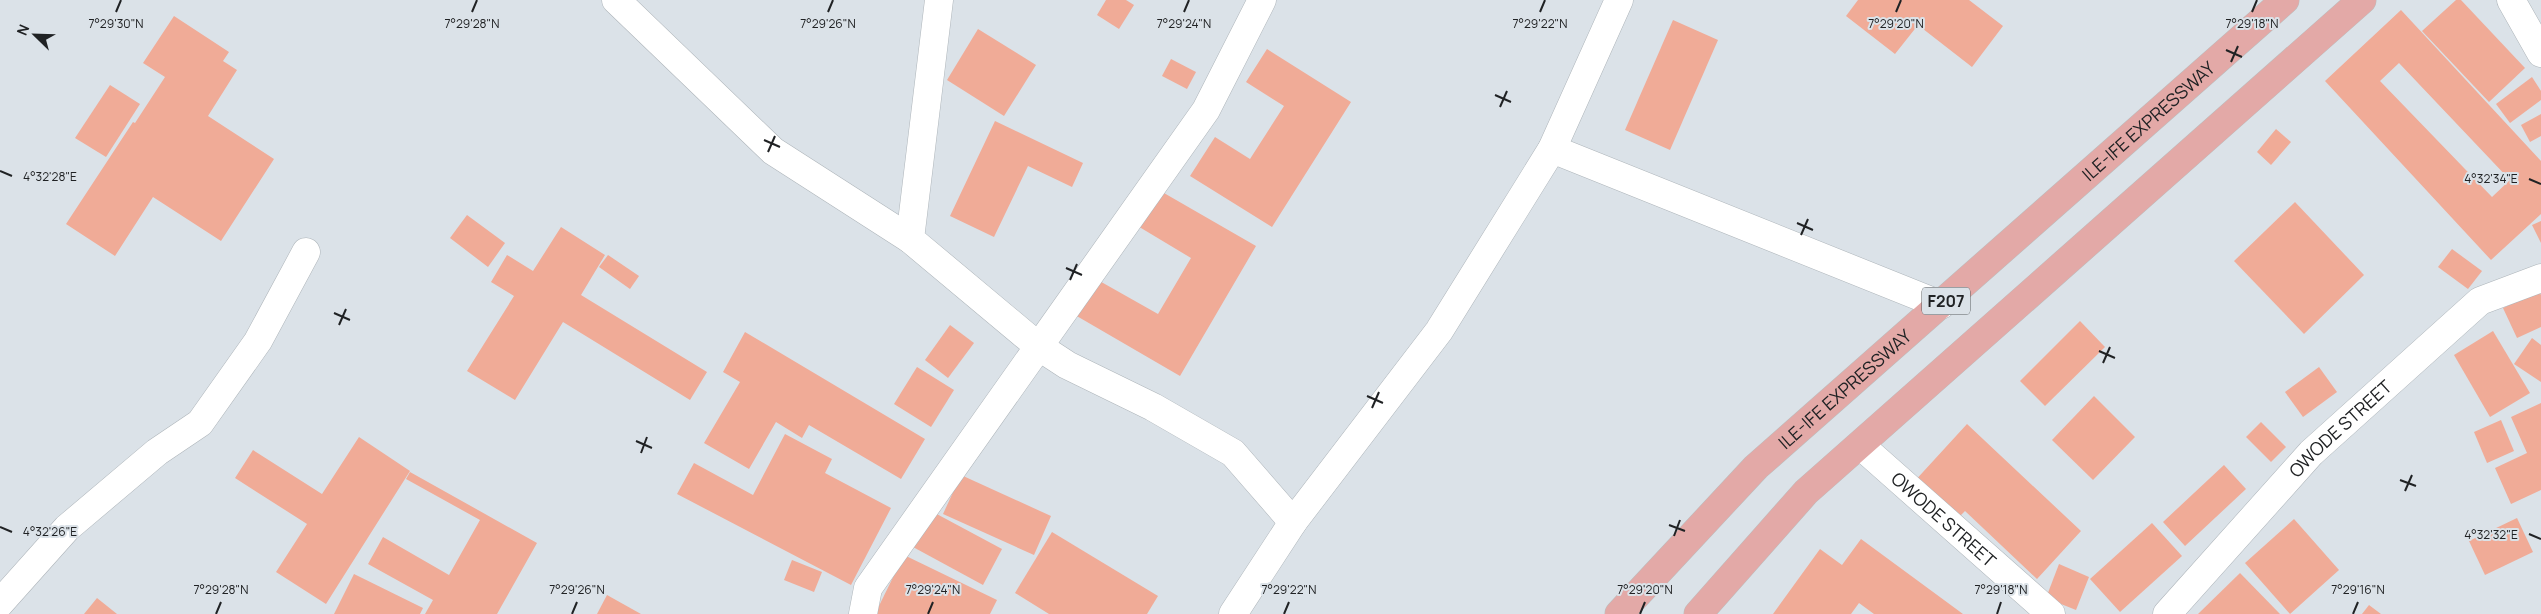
<svg xmlns="http://www.w3.org/2000/svg" width="2541" height="614" font-family="Manrope,sans-serif">
<style>
.building{fill:#f0ab97;fill-rule:evenodd}
.lines{fill:none;stroke-linecap:round;stroke-linejoin:round}
.street-casing{stroke:#aeb5ba;stroke-width:29}
.primary-casing{stroke:#bcbdbd;stroke-width:29}
.street{stroke:#fff;stroke-width:28}
.primary{stroke:#e3a9a7;stroke-width:28}
.ticks{fill:none;stroke:#202224;stroke-width:2}
.labels{text-anchor:middle;dominant-baseline:central;stroke-width:4;stroke-linejoin:round;paint-order:stroke}
.shield{fill:#dbe2e8;stroke:#585c5f;stroke-width:1}
.shield-label{font-size:16px;font-weight:bold;fill:#202224}
.street-label{font-size:18px;fill:#202224;stroke:#dbe2e8}
.ticks-label{font-size:12px;text-anchor:middle;fill:#202224;stroke:#dbe2e8;stroke-width:4;stroke-linejoin:round;paint-order:stroke}
</style>
<rect width="100%" height="100%" fill="#dbe2e8"/>
<g class="building">
<polygon points="1106,0 1126,0 1134,5 1119,29 1097,15"/>
<polygon points="1858,0 1969,0 2003,26 1972,67 1918,25 1895,54 1846,16"/>
<polygon points="2456,0 2461,0 2525,68 2489,102 2422,31"/>
<path d="M2401 10 2541 161V214L2491 260 2325 81ZM2399 63 2510 180 2492 197 2380 81Z"/>
<polygon points="174,16 229,52 223,61 237,70 208,116 274,159 221,241 153,197 115,256 66,224 133,122 135,123 165,77 143,63"/>
<polygon points="1673,20 1718,40 1670,150 1625,130"/>
<polygon points="978,29 1036,65 1004,116 947,80"/>
<polygon points="1267,49 1351,102 1272,227 1190,176 1215,137 1250,159 1284,106 1246,82"/>
<polygon points="1171,59 1196,72 1187,89 1162,76"/>
<polygon points="2532,77 2541,91 2541,100 2510,123 2496,104"/>
<polygon points="110,85 140,104 106,157 75,138"/>
<polygon points="2541,114 2541,136 2530,142 2521,125"/>
<polygon points="995,121 1083,163 1072,187 1028,166 994,237 950,216"/>
<polygon points="2276,129 2291,142 2271,165 2257,152"/>
<polygon points="1157,189 1256,246 1180,376 1075,315 1096,279 1158,314 1191,258 1136,225"/>
<polygon points="2295,202 2364,275 2304,334 2234,261"/>
<polygon points="467,215 505,243 488,267 450,238"/>
<polygon points="2541,221 2541,243 2532,225"/>
<polygon points="561,227 605,255 581,295 707,372 690,400 563,322 515,400 467,371 514,296 491,282 507,255 533,271"/>
<polygon points="2452,249 2482,271 2468,289 2438,267"/>
<polygon points="608,255 639,276 630,289 599,267"/>
<polygon points="2539,291 2541,295 2541,327 2517,338 2503,308"/>
<polygon points="2080,321 2105,347 2045,406 2020,381"/>
<polygon points="950,325 974,343 948,378 925,360"/>
<polygon points="2493,331 2530,393 2490,417 2454,355"/>
<polygon points="745,332 925,439 901,479 809,425 802,438 776,422 749,469 704,443 740,382 723,372"/>
<polygon points="2532,338 2541,345 2541,382 2514,364"/>
<polygon points="917,367 954,390 931,427 894,404"/>
<polygon points="2319,367 2337,392 2303,417 2285,392"/>
<polygon points="2094,396 2135,437 2093,480 2052,440"/>
<polygon points="2541,403 2541,490 2511,504 2495,468 2527,453 2511,417"/>
<polygon points="2501,420 2514,451 2487,463 2474,432"/>
<polygon points="2261,422 2286,447 2271,462 2246,437"/>
<polygon points="1967,424 2081,531 2037,579 1965,511 1953,523 1912,484"/>
<polygon points="785,434 832,459 825,473 891,508 851,585 677,494 694,463 753,495"/>
<polygon points="359,437 410,471 326,604 276,572 307,524 235,478 253,450 322,494"/>
<polygon points="2224,465 2246,489 2185,546 2163,522"/>
<polygon points="410,472 537,543 497,614 425,614 433,600 368,564 383,537 449,575 480,520 406,479"/>
<polygon points="961,475 1051,516 1034,555 943,514"/>
<polygon points="933,512 1002,549 983,585 913,547"/>
<polygon points="2517,518 2533,552 2485,575 2469,541"/>
<polygon points="2294,519 2339,570 2290,614 2245,563"/>
<polygon points="2152,523 2182,556 2120,612 2090,579"/>
<polygon points="1052,532 1158,596 1147,614 1049,614 1015,593"/>
<polygon points="1861,539 1963,614 1874,614 1859,603 1851,614 1773,614 1820,549 1842,565"/>
<polygon points="904,555 997,600 990,614 875,614"/>
<polygon points="792,560 822,572 814,592 784,580"/>
<polygon points="2059,564 2089,577 2076,610 2046,598"/>
<polygon points="2240,573 2280,614 2198,614"/>
<polygon points="354,574 423,608 420,614 334,614"/>
<polygon points="607,595 641,614 597,614"/>
<polygon points="97,598 117,614 84,614"/>
<polygon points="2369,605 2381,614 2362,614"/>
</g>
<g class="lines">
<defs>
<g id="street">
<polyline points="616,0 773,151 910,239"/>
<polyline points="939,0 910,239 1038,346 1067,365 1153,407 1233,453 1293,522"/>
<polyline points="2511,0 2541,53"/>
<polyline points="1552,149 1941,305"/>
<path id="s1" d="M1860 445 2051 614"/>
<polyline points="0,603 67,528 157,452 200,423 258,341 306,252"/>
<polyline points="863,614 868,588 1206,110 1262,0"/>
<polyline points="1233,614 1293,522 1439,331 1552,149 1619,0"/>
<path id="s2" d="M2167 614 2311 453 2480 301 2541 278"/>
</g>
<g id="primary">
<path id="s3" d="M1619 614 1756 467 2285 0"/>
<polyline points="1698,614 1806,492 2362,0"/>
</g>
</defs>
<use href="#street" class="street-casing"/>
<use href="#primary" class="primary-casing"/>
<use href="#street" class="street"/>
<use href="#primary" class="primary"/>
</g>
<path class="ticks" d="M116 12 121 0M472 12 477 0M828 12 833 0M1184 12 1189 0M1540 12 1545 0M1896 12 1901 0M2252 12 2257 0M2226 50 2242 57M2231 62 2238 46M1495 95 1511 102M1500 107 1507 91M764 140 780 147M768 152 775 136M0 171 12 176M2529 179 2541 184M1797 223 1813 230M1801 235 1808 219M1066 268 1082 275M1070 280 1077 264M334 313 350 320M339 325 346 309M2099 351 2115 358M2103 363 2110 347M1367 396 1383 403M1372 408 1379 392M636 441 652 448M641 453 647 437M2400 480 2416 486M2405 491 2412 475M1669 525 1685 531M0 527 12 532M2529 534 2541 539M1674 536 1680 520M216 614 221 602M572 614 577 602M928 614 933 602M1284 614 1289 602M1640 614 1645 602M1997 614 2001 602M2353 614 2358 602"/>
<g class="labels">
<rect class="shield" x="1922" y="287.5" width="48" height="27" rx="4"/>
<g class="shield-label">
<text x="1946" y="301">F207</text>
</g>
<g class="street-label">
<text stroke="none"><textPath href="#s3" startOffset="724">ILE-IFE EXPRESSWAY</textPath></text>
<text stroke="none"><textPath href="#s3" startOffset="319">ILE-IFE EXPRESSWAY</textPath></text>
<text stroke="none"><textPath href="#s2" startOffset="254">OWODE STREET</textPath></text>
<text stroke="none"><textPath href="#s1" startOffset="112">OWODE STREET</textPath></text>
</g>
</g>
<g class="ticks-label">
<text x="116" y="28">7°29'30"N</text>
<text x="472" y="28">7°29'28"N</text>
<text x="828" y="28">7°29'26"N</text>
<text x="1184" y="28">7°29'24"N</text>
<text x="1540" y="28">7°29'22"N</text>
<text x="1896" y="28">7°29'20"N</text>
<text x="2252" y="28">7°29'18"N</text>
<text x="50" y="181">4°32'28"E</text>
<text x="2491" y="183">4°32'34"E</text>
<text x="50" y="536">4°32'26"E</text>
<text x="2491" y="539">4°32'32"E</text>
<text x="221" y="594">7°29'28"N</text>
<text x="577" y="594">7°29'26"N</text>
<text x="933" y="594">7°29'24"N</text>
<text x="1289" y="594">7°29'22"N</text>
<text x="1645" y="594">7°29'20"N</text>
<text x="2001" y="594">7°29'18"N</text>
<text x="2358" y="594">7°29'16"N</text>
</g>
<g transform="translate(35 35) rotate(293)" stroke="#dbe2e8" stroke-width="4" paint-order="stroke">
<path d="M0-4L9 19L0 12L-9 19Z" fill="#202224"/>
<text y="-8" font-size="14" font-weight="bold" text-anchor="middle" fill="#202224">N</text>
</g>
</svg>
